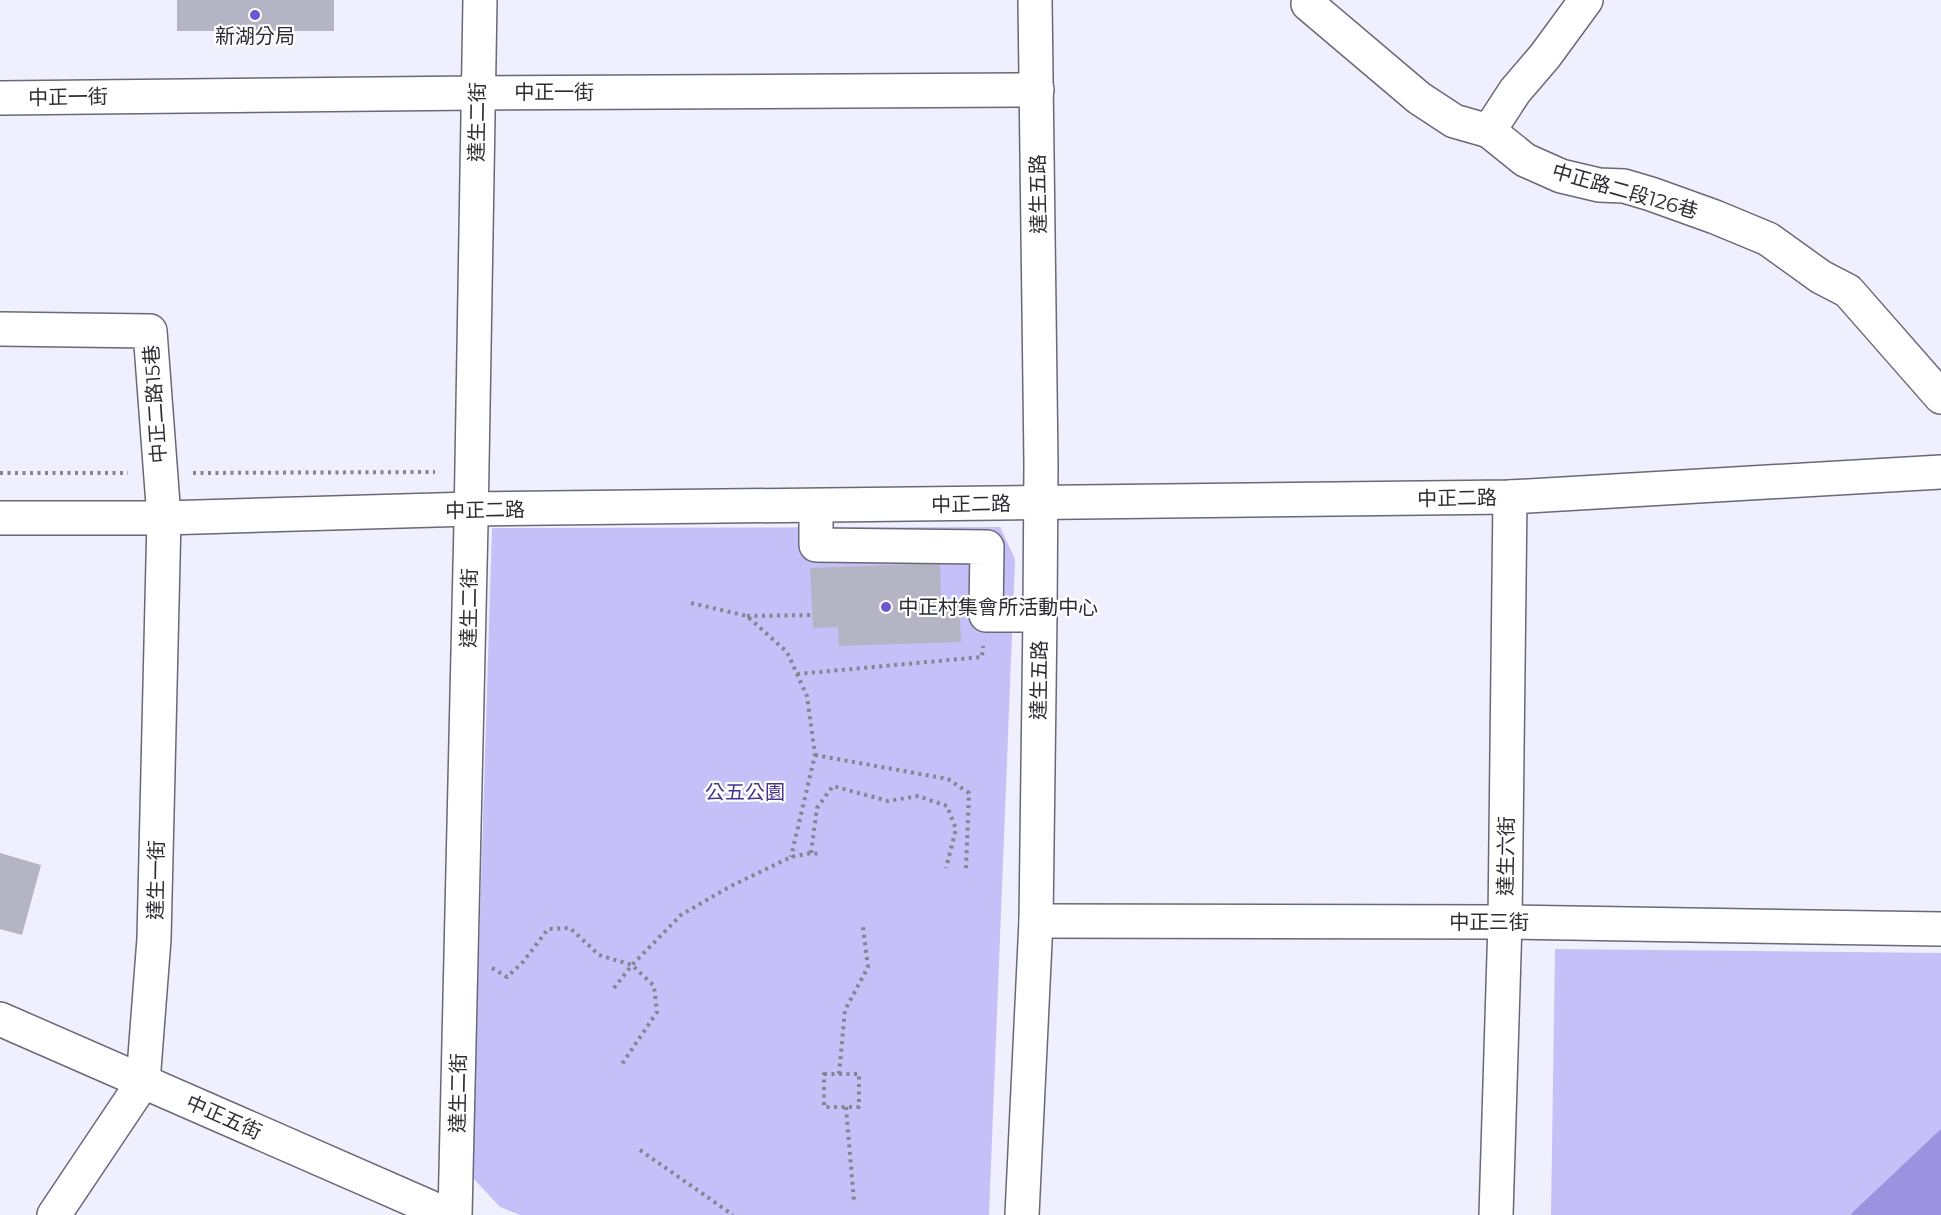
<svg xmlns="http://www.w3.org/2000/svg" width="1941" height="1215" font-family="Montserrat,'Noto Sans TC',sans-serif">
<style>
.green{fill:#c5c0f8}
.water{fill:#9b93df}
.building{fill:#b5b4c5}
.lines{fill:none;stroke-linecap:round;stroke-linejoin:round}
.minor-casing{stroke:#696877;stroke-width:36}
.path{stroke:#85848f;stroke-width:4;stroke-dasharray:3 4.5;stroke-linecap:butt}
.minor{stroke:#fff;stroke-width:33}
.poi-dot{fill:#6e56d0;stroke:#fff;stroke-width:2}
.labels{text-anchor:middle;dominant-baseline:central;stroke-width:4.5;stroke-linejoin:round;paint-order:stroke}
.poi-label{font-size:20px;fill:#2d2c33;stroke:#fff}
.street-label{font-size:20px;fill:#2d2c33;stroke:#fff}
.park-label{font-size:20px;fill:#46338c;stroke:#fff}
</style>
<rect width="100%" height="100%" fill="#f0effd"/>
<g class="green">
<polygon points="1000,527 1015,559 989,1215 520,1215 500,1207 472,1177 492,528"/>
<polygon points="1555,949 1941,953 1941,1215 1551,1215"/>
</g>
<polygon class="water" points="1941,1129 1941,1215 1851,1215 1854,1211"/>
<g class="building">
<rect x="177" y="0" width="157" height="31"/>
<polygon points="940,563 941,599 959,599 961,642 839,646 838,627 813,628 810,568"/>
<polygon points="0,853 41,865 22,935 0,929"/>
</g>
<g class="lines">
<defs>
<g id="minor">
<polyline points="1586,0 1545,56 1515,91 1489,131 1525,160 1561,176 1599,185 1624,186 1651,194 1715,217 1768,239 1821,277 1848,291 1941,397"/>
<polyline points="1308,4 1419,98 1454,121 1489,131"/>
<polyline points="0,98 477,93 1037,90"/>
<polyline points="0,329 150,331 164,518 154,939 143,1082 54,1215"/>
<polyline points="816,506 816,545 987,547 986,615 1040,615"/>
<polyline points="0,518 164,518 471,509 1510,497 1941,472"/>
<polyline points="1036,921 1505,922 1941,929"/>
<polyline points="0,1019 448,1215"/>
<polyline points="455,1215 471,523 480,0"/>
<polyline points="1022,1215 1036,921 1040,615 1041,464 1035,0"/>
<polyline points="1496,1215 1505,922 1510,497"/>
</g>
</defs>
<use href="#minor" class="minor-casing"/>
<g class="path">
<polyline points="0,473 128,473"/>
<polyline points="193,473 435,472"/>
<polyline points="691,603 747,616 787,652 807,696 815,755 791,857"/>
<polyline points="747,616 812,615"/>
<polyline points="797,674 982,657 983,646"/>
<polyline points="815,755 948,779 969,793 966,869"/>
<polyline points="811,853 817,808 833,786 888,801 918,796 947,806 956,829 946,868"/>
<polyline points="492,968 507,977 523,962 548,929 570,928 599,955 632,965 654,986 657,1012 620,1067"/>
<polyline points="614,988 632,965 681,915 729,887 791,857 811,853 820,854"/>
<rect x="824" y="1074" width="35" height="33"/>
<polyline points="839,1074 845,1010 868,967 863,927"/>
<polyline points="846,1107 854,1202"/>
<polyline points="640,1150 733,1215"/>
</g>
<use href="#minor" class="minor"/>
</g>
<g class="poi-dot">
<circle cx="255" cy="15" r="6"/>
<circle cx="886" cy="607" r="6"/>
</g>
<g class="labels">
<g class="poi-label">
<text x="255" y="36">新湖分局</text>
<text x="898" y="607" text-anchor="start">中正村集會所活動中心</text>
</g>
<g class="street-label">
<text x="554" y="92">中正一街</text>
<text transform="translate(68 97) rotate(-1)">中正一街</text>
<text transform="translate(477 122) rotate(-89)">達生二街</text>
<text transform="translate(1625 191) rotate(16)">中正路二段126巷</text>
<text transform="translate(1038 194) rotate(-91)">達生五路</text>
<text transform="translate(155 404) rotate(-94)">中正二路15巷</text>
<text transform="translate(1457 498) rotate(-1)">中正二路</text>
<text transform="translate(971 504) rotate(-1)">中正二路</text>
<text transform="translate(485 510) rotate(-1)">中正二路</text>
<text transform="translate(469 608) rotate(-89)">達生二街</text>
<text transform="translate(1039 680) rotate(-89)">達生五路</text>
<text transform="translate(1506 856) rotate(-89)">達生六街</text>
<text transform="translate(156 880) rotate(-89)">達生一街</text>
<text x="1489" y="922">中正三街</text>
<text transform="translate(458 1093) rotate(-89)">達生二街</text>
<text transform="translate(224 1117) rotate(24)">中正五街</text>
</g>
<g class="park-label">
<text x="745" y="792">公五公園</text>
</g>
</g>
</svg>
